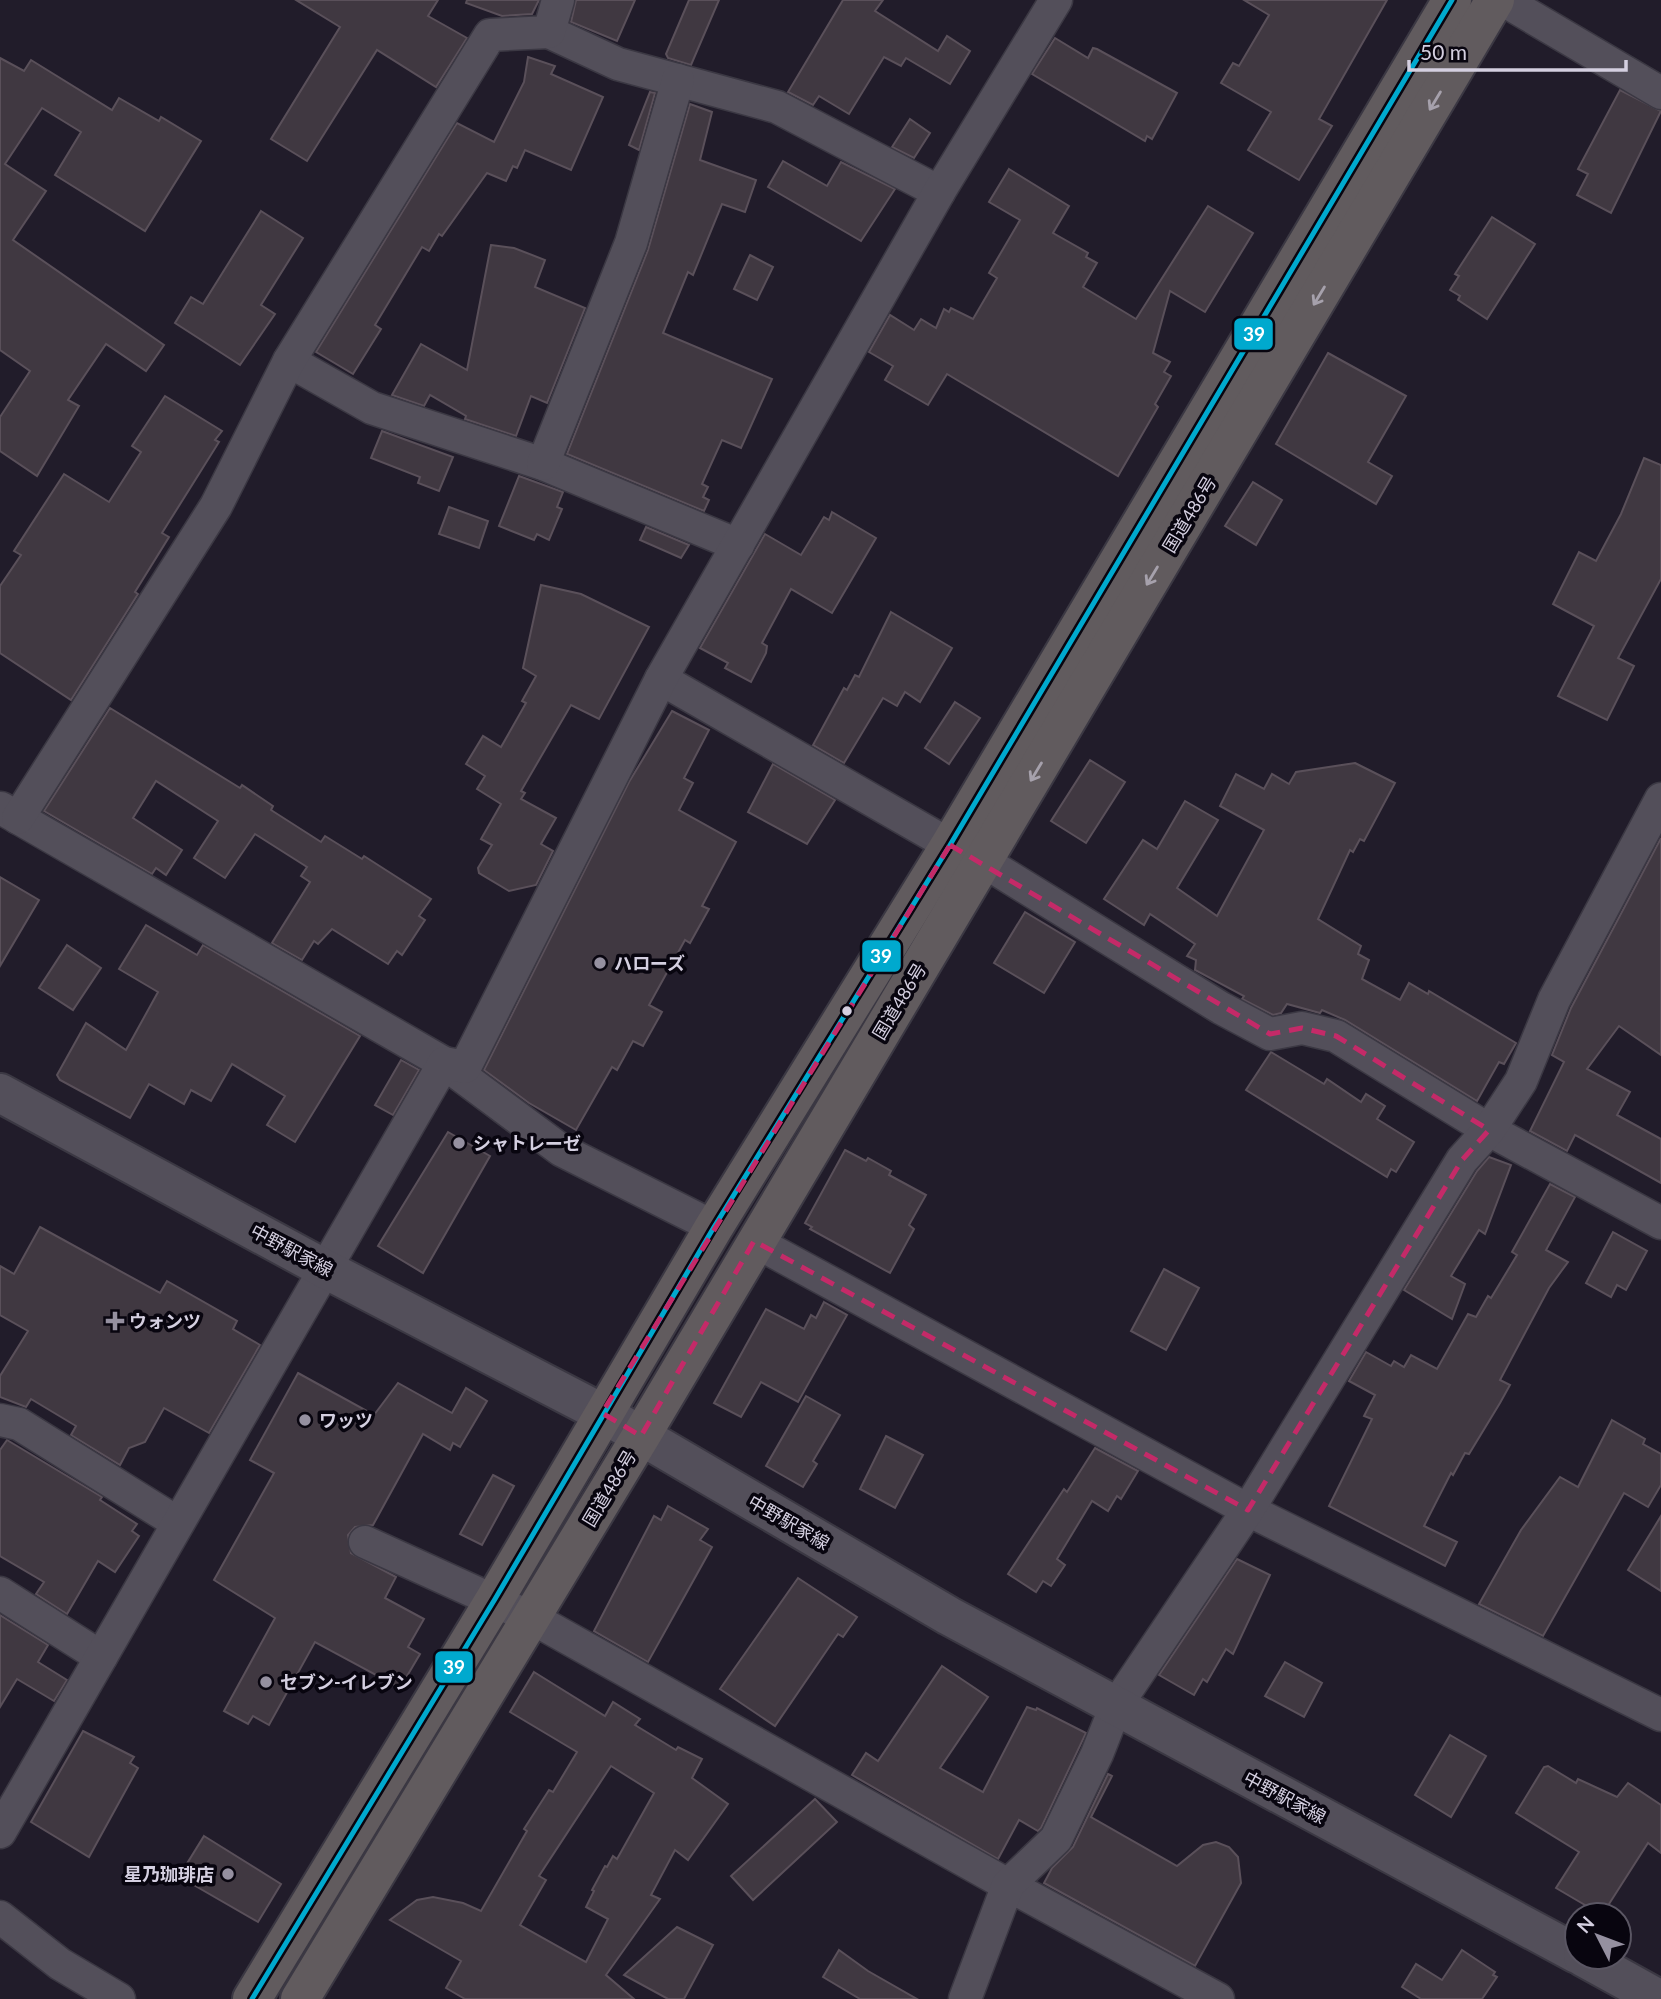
<svg xmlns="http://www.w3.org/2000/svg" width="1661" height="1999" font-family="Lato,'Noto Sans JP',sans-serif">
<style>
.building{fill:#403841;stroke:#5a505a;stroke-width:2;fill-rule:evenodd}
.lines{fill:none;stroke-linecap:round;stroke-linejoin:round}
.minor-casing{stroke:#3b3843;stroke-width:35}
.secondary-casing{stroke:#3b3843;stroke-width:42}
.trunk-casing{stroke:#3b3843;stroke-width:42}
.minor{stroke:#534f5a;stroke-width:32}
.secondary{stroke:#534f5a;stroke-width:38}
.trunk{stroke:#615b5e;stroke-width:38}
.bus-1-casing{stroke:#08050f;stroke-width:10}
.bus-1{stroke:#00a9ce;stroke-width:5}
.oneway{stroke:#a6a1ac}
.marked{fill:none;stroke:#c42a68;stroke-width:5;stroke-dasharray:14 9;stroke-linejoin:round}
.poi-dot{fill:#9590a0;stroke:#08050f;stroke-width:2.5}
.bus-dot{fill:#d4cfe0;stroke:#08050f;stroke-width:2.5}
.labels{text-anchor:middle;dominant-baseline:central;stroke-width:7;stroke-linejoin:round;paint-order:stroke}
.street-label{font-size:18px;fill:#d4cfe0;stroke:#08050f}
.poi-label{font-size:18px;font-weight:bold;fill:#d4cfe0;stroke:#08050f;text-anchor:start}
.line-badge{stroke:#08050f;stroke-width:2.5}
.badge-label{font-size:19px;text-anchor:middle;font-weight:bold;fill:#fff}
</style>
<rect width="100%" height="100%" fill="#211c2a"/>
<g class="building">
<polygon points="296,0 438,0 428,16 467,38 436,87 377,50 307,161 271,139 340,27"/>
<polygon points="467,0 539,0 532,14 502,16 466,3"/>
<polygon points="576,0 635,0 617,41 571,22"/>
<polygon points="689,0 719,0 691,65 668,58 666,54"/>
<polygon points="843,0 883,0 875,11 938,51 947,36 970,51 950,84 906,58 901,66 884,57 849,114 819,96 813,105 788,92"/>
<polygon points="1244,0 1387,0 1319,119 1332,126 1299,180 1248,150 1271,112 1221,83 1233,63 1239,66 1269,15"/>
<polygon points="1055,38 1088,58 1093,48 1097,49 1177,93 1152,139 1147,136 1145,141 1032,74"/>
<polygon points="528,57 555,66 551,74 603,97 571,170 525,150 517,168 513,166 506,181 487,173 442,236 439,234 429,251 422,247 375,325 381,329 353,374 316,352 457,123 494,142 524,82"/>
<polygon points="0,58 24,71 31,60 112,110 119,98 159,121 161,117 201,141 145,231 55,175 81,132 42,108 5,164 46,191 13,240 164,345 146,371 106,344 68,400 79,406 37,476 0,451 0,417 30,371 0,350"/>
<polygon points="1620,90 1661,111 1611,213 1577,195 1588,174 1578,169"/>
<polygon points="650,92 655,93 639,150 629,145"/>
<polygon points="690,104 712,112 700,160 756,180 745,212 722,204 693,275 688,272 663,333 772,379 741,448 722,440 702,484 708,487 703,497 709,500 704,511 567,454 648,250"/>
<polygon points="910,119 930,133 914,158 892,147"/>
<polygon points="783,161 827,186 841,162 895,189 861,241 768,187"/>
<polygon points="1009,169 1069,206 1053,233 1088,253 1086,257 1097,263 1083,287 1136,319 1208,206 1253,233 1205,312 1170,291 1153,353 1170,362 1164,372 1171,376 1155,404 1158,407 1118,476 947,374 928,405 885,380 893,366 869,352 890,315 914,330 921,319 936,328 944,309 949,312 951,308 973,319 997,278 989,273 1020,220 989,202"/>
<polygon points="261,211 303,238 261,305 275,314 240,365 175,323 191,297 203,304"/>
<polygon points="1492,217 1535,244 1487,319 1458,300 1460,296 1450,290 1459,276 1455,274"/>
<polygon points="491,245 514,248 545,260 535,287 585,308 547,403 531,396 516,436 465,419 466,416 430,395 424,406 392,395 421,344 467,370"/>
<polygon points="750,255 773,267 757,300 734,289"/>
<polygon points="1328,353 1406,396 1368,462 1392,476 1376,504 1276,444"/>
<polygon points="165,396 222,431 215,440 219,442 162,533 169,537 135,592 138,594 71,700 0,653 0,586 21,555 14,551 64,474 109,502 141,452 132,446"/>
<polygon points="382,431 453,457 439,491 418,483 420,477 371,458"/>
<polygon points="1644,458 1661,465 1661,579 1618,658 1634,666 1607,720 1558,696 1594,626 1553,604 1579,552 1596,561 1621,514"/>
<polygon points="519,476 563,492 557,507 562,509 549,540 537,534 534,540 499,526"/>
<polygon points="1253,482 1282,500 1256,545 1225,526"/>
<polygon points="449,507 488,521 479,548 439,534"/>
<polygon points="832,512 876,538 832,613 791,589 762,643 767,646 766,653 751,682 725,668 728,663 700,648 765,534 801,555 824,517 829,520"/>
<polygon points="646,527 689,545 681,558 640,540"/>
<polygon points="541,585 581,594 649,627 599,719 571,705 521,791 525,793 521,799 556,818 541,844 553,851 536,885 509,891 479,873 478,868 492,845 481,839 501,804 477,789 485,776 466,764 483,736 501,747 526,703 522,701 536,676 523,668"/>
<polygon points="891,612 952,648 920,702 905,692 897,706 883,698 844,763 813,745 844,688 847,690 855,675 859,677"/>
<polygon points="955,702 980,718 949,764 925,748"/>
<polygon points="110,708 240,788 242,785 273,806 271,810 321,842 325,836 362,859 364,856 431,899 419,916 425,920 402,955 397,951 388,964 332,929 318,944 314,941 302,960 272,943 310,882 301,876 307,867 255,834 225,878 194,858 218,821 156,781 133,818 182,850 166,875 156,868 152,874 44,811"/>
<polygon points="672,711 709,730 684,778 693,783 679,810 736,842 702,906 709,909 690,943 685,940 649,1005 662,1012 643,1046 633,1041 617,1070 612,1067 576,1130 529,1103 484,1070 629,782"/>
<polygon points="1090,760 1125,782 1086,843 1051,821"/>
<polygon points="1355,763 1395,783 1364,841 1360,839 1353,852 1350,850 1318,919 1361,946 1358,954 1369,960 1362,979 1400,1000 1409,983 1428,994 1429,991 1516,1043 1504,1064 1499,1062 1477,1101 1345,1020 1322,1010 1320,1013 1287,1004 1281,1013 1273,1015 1242,999 1244,996 1195,970 1196,960 1187,956 1195,944 1150,914 1144,925 1104,899 1143,840 1157,849 1185,801 1218,820 1177,888 1217,916 1264,830 1220,806 1236,774 1264,789 1272,774 1289,784 1296,772"/>
<polygon points="773,764 835,800 807,844 748,812"/>
<polygon points="1661,838 1661,1055 1619,1026 1587,1069 1630,1092 1617,1115 1661,1139 1661,1183 1575,1135 1567,1151 1530,1131 1564,1062 1552,1055 1571,1008"/>
<polygon points="0,877 39,900 0,966"/>
<polygon points="1025,912 1075,942 1044,993 994,963"/>
<polygon points="146,925 197,955 203,945 360,1036 295,1142 267,1125 285,1096 232,1064 211,1101 191,1090 184,1104 149,1084 130,1118 60,1080 57,1075 86,1023 126,1050 158,992 119,969"/>
<polygon points="67,945 101,968 73,1010 39,988"/>
<polygon points="1271,1052 1324,1084 1327,1079 1361,1102 1366,1094 1385,1106 1377,1119 1414,1142 1396,1172 1391,1169 1387,1177 1246,1090"/>
<polygon points="401,1060 419,1070 393,1115 375,1105"/>
<polygon points="448,1132 490,1156 423,1273 378,1246"/>
<polygon points="845,1150 866,1161 868,1158 891,1171 889,1175 926,1195 909,1225 914,1229 890,1273 810,1229 812,1227 805,1223"/>
<polygon points="1489,1157 1511,1165 1485,1234 1479,1230 1451,1276 1465,1284 1452,1319 1404,1290 1477,1171"/>
<polygon points="1550,1184 1575,1197 1546,1250 1568,1262 1549,1288 1500,1380 1510,1385 1500,1403 1469,1454 1465,1453 1453,1475 1451,1473 1424,1526 1457,1542 1445,1566 1329,1506 1372,1419 1364,1416 1375,1395 1349,1381 1366,1352 1391,1366 1394,1361 1404,1367 1411,1355 1437,1369 1468,1314 1476,1317 1488,1296 1491,1298 1517,1255 1512,1252"/>
<polygon points="40,1227 160,1293 167,1281 237,1321 233,1329 260,1345 209,1433 164,1408 145,1442 129,1448 120,1465 71,1435 76,1426 31,1399 26,1407 0,1397 0,1376 28,1331 0,1315 0,1266 14,1274"/>
<polygon points="1613,1232 1647,1251 1626,1290 1617,1285 1611,1297 1586,1283"/>
<polygon points="1164,1269 1199,1288 1166,1350 1131,1331"/>
<polygon points="824,1302 847,1315 798,1402 761,1382 741,1417 714,1403 766,1309 804,1329 811,1315 816,1318"/>
<polygon points="298,1373 374,1415 398,1383 452,1413 466,1388 487,1401 460,1447 453,1443 450,1450 423,1434 373,1525 355,1527 348,1535 351,1553 396,1577 385,1598 424,1619 408,1647 420,1654 400,1688 315,1642 269,1725 253,1716 248,1724 224,1711 275,1618 214,1580 274,1473 250,1460"/>
<polygon points="806,1396 840,1415 813,1461 817,1464 803,1487 766,1466"/>
<polygon points="1612,1420 1645,1439 1643,1444 1661,1454 1661,1485 1648,1507 1624,1493 1543,1636 1479,1604 1521,1530 1560,1477 1578,1487"/>
<polygon points="886,1436 923,1455 895,1508 860,1489"/>
<polygon points="7,1440 102,1497 100,1500 137,1524 132,1531 139,1536 115,1572 98,1561 67,1614 36,1594 44,1582 0,1556 0,1450"/>
<polygon points="1095,1448 1138,1471 1121,1499 1117,1496 1108,1511 1092,1501 1057,1559 1065,1565 1051,1586 1043,1581 1036,1592 1008,1574 1064,1489 1067,1492"/>
<polygon points="493,1475 514,1486 482,1545 460,1534"/>
<polygon points="668,1506 708,1529 700,1540 712,1547 648,1662 594,1631 654,1516 661,1520"/>
<polygon points="1661,1516 1661,1591 1628,1570"/>
<polygon points="1237,1559 1270,1575 1233,1654 1226,1649 1207,1682 1203,1679 1194,1695 1159,1675"/>
<polygon points="798,1578 857,1617 843,1637 838,1634 775,1726 720,1689"/>
<polygon points="0,1615 48,1645 38,1662 67,1680 54,1701 17,1679 0,1707"/>
<polygon points="1285,1662 1322,1683 1304,1717 1265,1696"/>
<polygon points="942,1666 988,1697 940,1768 983,1792 1027,1707 1036,1710 1037,1708 1086,1733 1041,1828 1038,1831 1019,1820 998,1859 852,1775 866,1753 878,1761"/>
<path d="M534 1672 605 1716 613 1702 640 1719 635 1725 676 1750 678 1747 702 1759 692 1778 728 1804 688 1860 675 1850 651 1895 660 1899 606 1975 634 1999H465L446 1988 461 1961 390 1920 417 1900 433 1897 463 1903 481 1911 527 1831 524 1829 549 1790 553 1792 577 1752 510 1712ZM611 1766 654 1793 617 1859 613 1856 607 1867 605 1866 592 1890 594 1891 586 1907 608 1919 586 1962 520 1925 546 1880 539 1876Z"/>
<polygon points="83,1731 134,1757 130,1763 138,1768 89,1857 31,1822"/>
<polygon points="1450,1735 1486,1756 1451,1817 1415,1795"/>
<polygon points="1548,1766 1576,1783 1578,1779 1617,1797 1628,1783 1661,1805 1661,1853 1648,1843 1602,1915 1556,1888 1579,1852 1516,1813 1544,1767"/>
<polygon points="1108,1774 1112,1776 1091,1817 1177,1866 1203,1845 1216,1842 1229,1847 1238,1857 1241,1883 1195,1966 1044,1883 1052,1868 1073,1847"/>
<polygon points="815,1799 837,1822 753,1900 731,1876"/>
<polygon points="204,1836 281,1884 258,1922 192,1884 196,1878 183,1870"/>
<polygon points="677,1927 713,1945 684,1999 668,1999 624,1975"/>
<polygon points="839,1950 868,1971 917,1999 860,1999 823,1977"/>
<polygon points="1462,1950 1495,1972 1493,1975 1497,1977 1482,1999 1421,1999 1402,1987 1416,1964 1442,1980"/>
</g>
<g class="lines">
<defs>
<g id="minor">
<polyline points="1503,0 1661,93"/>
<polyline points="549,32 618,64 777,107 939,192"/>
<polyline points="289,361 372,408 543,464 738,545"/>
<polyline points="543,464 631,243 678,80"/>
<polyline points="661,679 950,845 983,861 1221,1008 1270,1034 1302,1028 1336,1036 1489,1130 1661,1223"/>
<polyline points="1,808 444,1063 561,1150 714,1227"/>
<polyline points="18,818 216,506 289,361 490,35 549,32 558,0"/>
<polyline points="754,1241 1248,1510 1661,1715"/>
<polyline points="0,1420 19,1424 178,1523"/>
<polyline points="365,1542 532,1618 1008,1885 1218,1999"/>
<polyline points="0,1593 101,1657"/>
<polyline points="0,1832 444,1063 465,1067 661,679 939,192 1056,0"/>
<polyline points="0,1917 60,1964 119,1999"/>
<polyline points="965,1999 1008,1885 1056,1839 1097,1754 1116,1706 1248,1510 1462,1160 1489,1130 1521,1081 1554,1000 1661,799"/>
</g>
<g id="secondary">
<polyline points="0,1093 327,1270 602,1413 949,1616 1577,1954"/>
<polyline points="1583,1957 1659,1999"/>
</g>
<g id="trunk">
<polyline points="252,1999 495,1599 714,1227 950,845 1452,0"/>
<polyline points="300,1999 641,1436 1495,0"/>
</g>
</defs>
<use href="#minor" class="minor-casing"/>
<use href="#secondary" class="secondary-casing"/>
<use href="#trunk" class="trunk-casing"/>
<use href="#minor" class="minor"/>
<use href="#secondary" class="secondary"/>
<use href="#trunk" class="trunk"/>
<defs>
<polyline id="bus-1" points="252,1999 495,1599 714,1227 950,845 1452,0"/>
</defs>
<use href="#bus-1" class="bus-1-casing"/>
<use href="#bus-1" class="bus-1"/>
</g>
<defs><path id="oneway-shaft" d="M-6 0H5M1.5-3L5.5 0L1.5 3" fill="none" stroke-width="1.6" stroke-linecap="round" stroke-linejoin="round" transform="scale(1.75)"/></defs>
<g class="oneway">
<use href="#oneway-shaft" transform="translate(1435 101) rotate(121)"/>
<use href="#oneway-shaft" transform="translate(1319 296) rotate(121)"/>
<use href="#oneway-shaft" transform="translate(1152 576) rotate(121)"/>
<use href="#oneway-shaft" transform="translate(1036 772) rotate(121)"/>
</g>
<path class="marked" d="M950 845 1270 1034 1302 1028 1336 1036 1489 1130 1462 1160 1248 1510 754 1241 641 1436 602 1413Z"/>
<g class="poi-dot">
<circle cx="600" cy="963" r="7"/>
<circle cx="459" cy="1143" r="7"/>
<path d="M111.5 1310.5h7v7h7v7h-7v7h-7v-7h-7v-7h7z"/>
<circle cx="305" cy="1420" r="7"/>
<circle cx="266" cy="1682" r="7"/>
<circle cx="228" cy="1874" r="7"/>
</g>
<circle class="bus-dot" cx="847" cy="1011" r="6"/>
<g class="labels">
<g class="street-label">
<text transform="translate(1189 514) rotate(-59)">国道486号</text>
<text transform="translate(899 1001) rotate(-59)">国道486号</text>
<text transform="translate(292 1250) rotate(28)">中野駅家線</text>
<text transform="translate(609 1488) rotate(-59)">国道486号</text>
<text transform="translate(789 1522) rotate(30)">中野駅家線</text>
<text transform="translate(1285 1797) rotate(28)">中野駅家線</text>
</g>
<g class="poi-label">
<text x="614" y="963">ハローズ</text>
<text x="473" y="1143">シャトレーゼ</text>
<text x="129" y="1321">ウォンツ</text>
<text x="319" y="1420">ワッツ</text>
<text x="280" y="1682">セブン-イレブン</text>
<text x="214" y="1874" text-anchor="end">星乃珈琲店</text>
</g>
</g>
<g class="line-badge">
<rect x="1233" y="317" width="41" height="34" rx="7" fill="#00a9ce"/>
<rect x="861" y="939" width="41" height="34" rx="7" fill="#00a9ce"/>
<rect x="434" y="1650" width="40" height="34" rx="7" fill="#00a9ce"/>
</g>
<g class="badge-label">
<text x="1254" y="341">39</text>
<text x="881" y="963">39</text>
<text x="454" y="1674">39</text>
</g>
<g transform="translate(1598 1936) rotate(312)"><circle r="33" fill="#08050f" stroke="#5a5663" stroke-width="2"/>
<path d="M0-5L12 26L0 18L-12 26Z" fill="#9590a0"/>
<text y="-10" font-size="19" font-weight="bold" text-anchor="middle" fill="#d4cfe0">N</text>
</g>
<path d="M1409 60v10h217v-10" fill="none" stroke="#d4cfe0" stroke-width="3.5"/>
<text x="1420" y="60" font-size="21" fill="#d4cfe0" stroke="#08050f" stroke-width="5" paint-order="stroke">50 m</text>
</svg>
